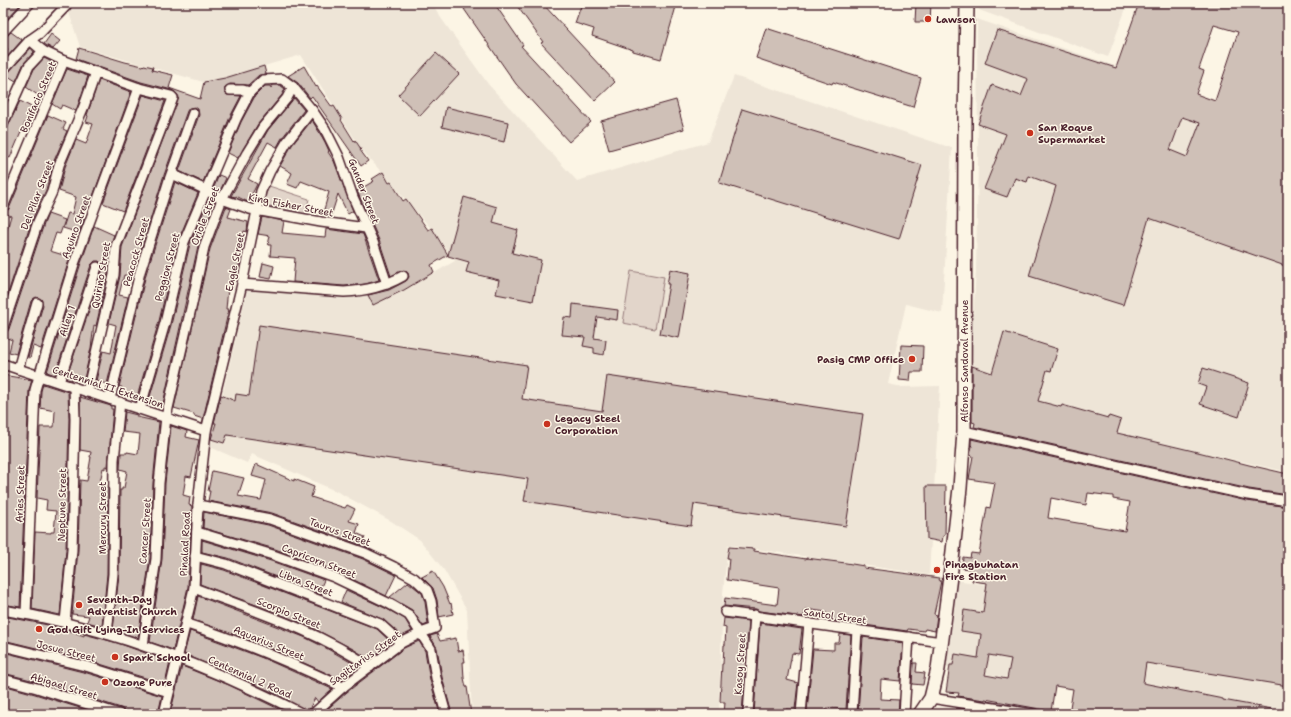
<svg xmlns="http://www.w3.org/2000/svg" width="1291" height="717" font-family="'Shantell Sans',sans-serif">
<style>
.built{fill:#eee5d7}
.green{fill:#e2d5ca;stroke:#967a7a}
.building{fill:#cfc0b7;stroke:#4a1f2b;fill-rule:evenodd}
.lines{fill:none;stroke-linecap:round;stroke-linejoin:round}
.minor-casing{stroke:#4a1f2b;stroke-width:12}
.secondary-casing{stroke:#4a1f2b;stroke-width:16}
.minor{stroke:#fcf5e5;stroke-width:9}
.secondary{stroke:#fcf5e5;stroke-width:13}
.poi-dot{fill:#c8321e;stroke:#fcf5e5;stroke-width:1.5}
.labels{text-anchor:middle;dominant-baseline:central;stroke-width:3;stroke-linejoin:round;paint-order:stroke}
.poi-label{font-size:10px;font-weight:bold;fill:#4a1f2b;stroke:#fcf5e5;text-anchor:start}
.street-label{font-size:10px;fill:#4a1f2b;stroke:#fcf5e5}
</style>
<rect width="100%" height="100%" fill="#fcf5e5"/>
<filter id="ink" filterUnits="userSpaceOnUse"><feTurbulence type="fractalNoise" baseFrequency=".025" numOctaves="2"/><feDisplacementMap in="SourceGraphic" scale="8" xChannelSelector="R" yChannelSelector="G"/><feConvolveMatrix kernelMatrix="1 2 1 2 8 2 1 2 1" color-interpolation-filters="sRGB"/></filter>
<g filter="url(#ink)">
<g class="built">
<polygon points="66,3 432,3 441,18 488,84 577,181 708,142 734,76 952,148 942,313 906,304 888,384 902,387 940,386 929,575 728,545 723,593 719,714 472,714 467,610 444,570 420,540 391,521 338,492 252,454 247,463 210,447 249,282 396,295 455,261 435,233 362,150 301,55 207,83 80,47"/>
<polygon points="980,3 1128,3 1108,57 979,10"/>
<polygon points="977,19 1288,125 1288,472 968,399 976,271 978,159"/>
<polygon points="956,580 1288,633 1288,714 1205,714 946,667 955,603"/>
</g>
<g class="green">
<polygon points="269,186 309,199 305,215 262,204"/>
<polygon points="631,271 664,277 655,329 623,323"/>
</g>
<g class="building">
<polygon points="6,3 22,3 3,23 3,6"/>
<polygon points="473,3 494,3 523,45 521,46 591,122 569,142 516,84 464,9"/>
<polygon points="515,3 542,3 615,82 595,101 541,43 543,42"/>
<polygon points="582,3 677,3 661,59 633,51 633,50 592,36 594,29 575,23"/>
<polygon points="916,3 931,3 930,22 915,22"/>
<path d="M1139 3H1288V267L1149 218 1123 305 1029 276 1056 186 1029 176 1027 182 1015 178 1007 197 984 189 1006 134 978 124 992 85 1021 96 1028 79 985 63 997 30 1116 68ZM1214 25 1238 32 1215 101 1196 94 1204 71 1199 69ZM1182 117 1200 123 1187 157 1170 150Z"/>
<polygon points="766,28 921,78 913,107 833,82 832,84 756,58"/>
<polygon points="11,32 22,40 7,57 4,54 8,49 3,46 3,38 7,36"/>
<polygon points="51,34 60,41 53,49 44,44"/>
<polygon points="31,48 34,52 24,63 16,81 6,75"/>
<polygon points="79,48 125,62 143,66 144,65 153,67 152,70 173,75 169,88 200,99 204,82 225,78 264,66 266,74 259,75 248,85 230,84 225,87 225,93 227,95 241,96 230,117 203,182 179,171 199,115 198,109 195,107 189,108 187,111 163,178 133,277 124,275 119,295 128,297 107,384 96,381 103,351 111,353 116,325 109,323 120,276 122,247 179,97 177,94 172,90 141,82 76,59"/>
<polygon points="436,53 459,74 420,116 398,95"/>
<polygon points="44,58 56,64 42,98 26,87 34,69"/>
<polygon points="304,66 316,87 317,86 332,107 334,106 342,119 341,120 354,141 355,140 361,149 360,150 368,161 361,166 312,96 310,98 298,83 288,76"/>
<polygon points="67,69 88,76 76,111 62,105 60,109 52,104"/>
<polygon points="99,80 131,92 92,199 87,198 82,217 84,218 79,233 63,228 68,213 72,214 76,197 59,191 65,167 76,140 86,144 93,124 86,122 88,116 87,115"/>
<polygon points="273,85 280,85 285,89 282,95 258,124 238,158 228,153 241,122 255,96 265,86 270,86 271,88"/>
<polygon points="143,95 165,101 123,211 103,203"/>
<polygon points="294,98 304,110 282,138 277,147 268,142 248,179 257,184 248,202 236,196 236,197 231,196 268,130"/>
<polygon points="676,100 684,129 609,150 601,121"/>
<polygon points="20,101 37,110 34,118 28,116 10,158 3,155 3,130 8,126"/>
<polygon points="446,107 508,122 504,142 442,127"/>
<polygon points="742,109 922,165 899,239 719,183"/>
<polygon points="48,115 66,123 63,129 67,131 53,163 46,190 32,220 3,308 3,257 7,245 3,242 11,216 4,213 9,209"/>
<polygon points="312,120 325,142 329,151 328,152 334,161 353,211 348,214 338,194 331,216 323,213 329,192 301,181 297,188 287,184 292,173 280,166 292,145"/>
<polygon points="383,172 389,183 391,182 403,201 406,199 428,230 432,228 448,255 464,197 497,207 493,223 518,230 512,253 541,260 533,301 496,294 499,280 466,272 469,262 448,256 448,255 431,265 434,272 404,290 373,305 368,295 389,290 406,281 409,277 408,273 404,270 391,276 379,240 357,191 374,181 372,179"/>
<polygon points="219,175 226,178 220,191 214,187"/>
<polygon points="175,182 198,193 178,241 159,321 137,397 120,392 122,387 119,387 146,274"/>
<polygon points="209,199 215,202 198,246 163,404 149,400 171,325 190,244"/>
<polygon points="226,207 231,209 228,217 248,222 247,232 244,231 241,249 243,250 238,269 234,268 232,289 228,288 226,309 229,309 203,419 194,416 194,414 174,408 210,249"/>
<polygon points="48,214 65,220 60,234 56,233 50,251 70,257 41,349 33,346 30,358 28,357 43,305 41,299 36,297 31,301 16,354 9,352 12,340 3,336 3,333 7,332 9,329 44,224"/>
<polygon points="262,217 284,221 282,233 325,237 326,229 363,234 379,280 366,284 344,286 293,282 295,258 270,256 271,245 268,245 270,236 258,234"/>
<polygon points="94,226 114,235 110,246 108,274 96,326 94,325 91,348 84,379 72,375 72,380 66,379 103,269 103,265 99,261 95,261 91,265 55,375 47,372 80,266"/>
<polygon points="263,263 274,266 271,279 260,277"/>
<polygon points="670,269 690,273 679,338 660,334 669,284 667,284"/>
<polygon points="573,304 618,310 617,320 597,317 594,338 606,340 604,355 594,353 594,348 583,346 585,337 562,335 564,317 572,318"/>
<polygon points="259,325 527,365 522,399 602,411 607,376 863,414 846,526 694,504 691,526 524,501 528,479 227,435 224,443 211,439 216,423 214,423 221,395 235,401 236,394 249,396"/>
<polygon points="1004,332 1058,349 1051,371 1047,370 1038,401 1061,407 1062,405 1108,418 1109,416 1121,420 1117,433 1202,453 1249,465 1288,474 1288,495 1249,489 974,427 975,423 972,422 972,366 992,373"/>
<polygon points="901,345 923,346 922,372 911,372 910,381 899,380"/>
<polygon points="1203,368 1249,383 1239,417 1200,404 1206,387 1198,384"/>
<polygon points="3,375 32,380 29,390 20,607 3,604"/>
<polygon points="43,384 68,392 69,419 66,550 60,615 32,609 35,532 51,533 51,532 54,532 56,511 46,510 47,500 37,498 40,427 54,427 55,411 40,408 41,391"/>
<polygon points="80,397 111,406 111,409 113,409 108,467 105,466 105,469 103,468 99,487 108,488 107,574 102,626 87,622 89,616 72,614 78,550 80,480 87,481 91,457 90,457 91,452 80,450"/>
<polygon points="125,412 137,415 137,417 159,422 153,483 150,558 138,638 113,630 119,574 120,490 122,490 122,488 124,488 127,471 120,469 121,453 127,453 127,452 138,454 140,434 123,432"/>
<polygon points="171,426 187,431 186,437 199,440 191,477 186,476 183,495 190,497 189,505 192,506 188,587 173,650 150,642 162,559 165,483"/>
<path d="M971 439 1247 501 1288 507V686L1146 663 1143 683 1223 699V700L1272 709V714H1199L1189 712 1188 714H1069L1073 689 1055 686 1051 711 985 699V700L958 696 959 693 946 692 950 665H953L955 654 978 658 981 634 961 631 964 610 983 613 987 583 972 581 974 571H969V569L962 568 963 557 970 558 971 553 979 554 987 507 990 508 995 483 969 479 973 456 970 455 972 446 971 445ZM1088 493 1113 496V499L1130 502 1125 531 1048 518 1051 498 1086 505ZM989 655 1011 659 1007 679 985 675Z"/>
<polygon points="256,464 294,481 294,479 314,487 311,497 345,508 347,505 355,509 349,521 359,524 356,533 365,537 361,545 272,513 208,501 210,491 208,491 212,471 244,478 238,496 261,500 266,480 252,476"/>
<polygon points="926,486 946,486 945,535 943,536 942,542 927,539"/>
<polygon points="204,512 268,525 363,559 396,575 386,596 336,571 275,549 203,528"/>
<polygon points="202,540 271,561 324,580 320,589 323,591 322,595 228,558 202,552"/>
<polygon points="729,547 754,549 754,551 806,559 806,558 846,563 864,566 864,568 940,578 939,580 941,581 934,614 937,615 935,631 925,629 924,631 908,629 907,631 836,621 825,619 826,612 805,609 804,617 759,611 756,609 724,606 725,598 777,605 779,588 727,580 729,558 727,558"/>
<polygon points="201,564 224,570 377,629 392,643 369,659 353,649 309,626 264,608 200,584"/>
<polygon points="433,571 443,587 450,604 451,603 453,614 439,617 437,600 433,588 422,577"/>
<polygon points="408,582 422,593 425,602 428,624 423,626 412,610 390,597"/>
<polygon points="346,590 385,608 405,619 412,631 402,636 382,619 341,602"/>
<polygon points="198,596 304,637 326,648 359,667 342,680 268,647 193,620"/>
<polygon points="3,616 63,628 84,636 84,634 118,643 170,662 165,684 90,661 3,640"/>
<polygon points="724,618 749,621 742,714 724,714 725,702 720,702 722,664 723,664 724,645 725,645 726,628 723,627"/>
<polygon points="760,623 802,629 799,654 792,653 787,680 798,683 795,709 786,709 786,714 754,714"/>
<polygon points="190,631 263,658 332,689 318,702 315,698 308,711 270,691 184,654"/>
<polygon points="437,634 440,641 456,638 458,651 463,650 465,662 463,662 464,678 466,687 467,687 471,714 452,714 442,677 437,648 430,636"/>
<polygon points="840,634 851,635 846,709 827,708 827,711 807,711 813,649 834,650 834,643 839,643"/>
<polygon points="863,637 903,643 900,681 881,679 880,699 899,700 898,714 858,714"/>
<polygon points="419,641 425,651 430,680 440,714 325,714 324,712 347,692 404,648"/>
<polygon points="3,652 87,673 162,696 158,714 125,714 124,710 121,708 39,682 3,673"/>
<polygon points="913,663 917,663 916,672 925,673 923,685 912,684"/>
<polygon points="182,666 229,685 289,714 170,714"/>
<polygon points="3,685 35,694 99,714 9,714 3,712"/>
<polygon points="956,708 983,712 983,714 954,714"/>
</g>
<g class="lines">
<defs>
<g id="minor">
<polyline points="3,32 30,3"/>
<polyline points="30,40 43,51 64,61 139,88 171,96 173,98 116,246 114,275 87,392"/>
<polyline points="3,70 30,40 40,33 66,6"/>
<polyline points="230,90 243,90 250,92"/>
<polyline points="3,124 29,66 43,51"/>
<polyline points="172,174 206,190 222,199 250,209 321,222 366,228"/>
<polyline points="3,207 64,61"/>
<path d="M242 284 344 292C365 291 384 287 403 276"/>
<polyline points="3,327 38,222 52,192 59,165 84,106 96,72"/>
<polyline points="3,364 206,431"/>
<polyline points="18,369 37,303"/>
<polyline points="59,382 97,267"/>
<polyline points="110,399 140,272 169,180 193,113"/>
<polyline points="140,409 165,323 184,242 236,119 250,92 263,80 282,79 293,87 312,110 325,129 339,157 353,197 373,242 387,284"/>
<polyline points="964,431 1248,495 1288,501"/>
<polyline points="198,505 270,519 365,553 394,567 414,578 427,590 431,601 435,628 421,633 401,643 343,687 313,714"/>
<polyline points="197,532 273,555 334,577 388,603 409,615 431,649 436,678 446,714"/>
<polyline points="195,556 226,564 380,624 401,643"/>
<path d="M194 588C254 611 317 630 370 667"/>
<path d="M3 610C108 627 209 666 303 714"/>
<polyline points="725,612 942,642"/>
<polyline points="26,614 35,390 37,383 74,264 139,88"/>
<polyline points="65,622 72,550 75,419 74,387"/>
<path d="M187 624C240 641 292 663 343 687"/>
<polyline points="107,634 113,574 114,460 120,402"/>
<polyline points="143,645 156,559 159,483 166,417 192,304 204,247 222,199 247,153 263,127 287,98 293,87"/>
<polyline points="3,646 89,667 169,692"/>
<polyline points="3,679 37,688 119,714"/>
<polyline points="931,698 1033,714"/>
<polyline points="164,714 194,588 198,505 206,431 242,284 261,191 270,171 287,142 312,110"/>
<polyline points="748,714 755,615"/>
<polyline points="801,714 809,623"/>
<polyline points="852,714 857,630"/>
<polyline points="904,714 909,637"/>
</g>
<polyline id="secondary" points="920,714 931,698 938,669 951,569 960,488 964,431 965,118 967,3"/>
</defs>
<use href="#minor" class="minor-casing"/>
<use href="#secondary" class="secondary-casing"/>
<use href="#minor" class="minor"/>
<use href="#secondary" class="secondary"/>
</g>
</g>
<g class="poi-dot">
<circle cx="928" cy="19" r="4"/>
<circle cx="1030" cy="133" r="4"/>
<circle cx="912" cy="359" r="4"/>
<circle cx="547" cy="424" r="4"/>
<circle cx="937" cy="570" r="4"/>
<circle cx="79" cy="605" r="4"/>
<circle cx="39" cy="629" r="4"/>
<circle cx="115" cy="657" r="4"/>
<circle cx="105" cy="682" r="4"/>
</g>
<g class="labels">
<g class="poi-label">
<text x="936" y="19">Lawson</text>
<text x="1038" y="127">San Roque<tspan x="1038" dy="12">Supermarket</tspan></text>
<text x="904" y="359" text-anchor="end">Pasig CMP Office</text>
<text x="555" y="418">Legacy Steel<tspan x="555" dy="12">Corporation</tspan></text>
<text x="945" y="564">Pinagbuhatan<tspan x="945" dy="12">Fire Station</tspan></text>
<text x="87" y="599">Seventh-Day<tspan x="87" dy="12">Adventist Church</tspan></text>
<text x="47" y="629">God Gift Lying-In Services</text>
<text x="123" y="657">Spark School</text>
<text x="113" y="682">Ozone Pure</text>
</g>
<g class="street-label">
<text transform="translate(38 97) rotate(-67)">Bonifacio Street</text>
<text transform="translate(364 191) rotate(69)">Gander Street</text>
<text transform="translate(37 195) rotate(-69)">Del Pilar Street</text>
<text transform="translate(291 205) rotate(11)">King Fisher Street</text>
<text transform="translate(205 216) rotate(-69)">Oriole Street</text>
<text transform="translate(76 227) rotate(-70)">Aquino Street</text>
<text transform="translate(136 252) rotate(-74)">Peacock Street</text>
<text transform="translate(235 262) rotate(-78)">Eagle Street</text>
<text transform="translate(167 267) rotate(-75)">Peggion Street</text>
<text transform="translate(101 275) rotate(-80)">Quirino Street</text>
<text transform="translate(67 321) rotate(-72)">Alley 1</text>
<text transform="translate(964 361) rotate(-90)">Alfonso Sandoval Avenue</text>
<text transform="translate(108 387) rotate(18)">Centennial II Extension</text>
<text transform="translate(20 494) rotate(-88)">Aries Street</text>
<text transform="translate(62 505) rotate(-89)">Neptune Street</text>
<text transform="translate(102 518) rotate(-90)">Mercury Street</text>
<text transform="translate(145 531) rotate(-86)">Cancer Street</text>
<text transform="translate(340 532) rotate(20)">Taurus Street</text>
<text transform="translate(185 544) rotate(-87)">Pinalad Road</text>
<text transform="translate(319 561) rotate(21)">Capricorn Street</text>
<text transform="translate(306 583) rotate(21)">Libra Street</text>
<text transform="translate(289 613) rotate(22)">Scorpio Street</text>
<text transform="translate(835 616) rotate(8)">Santol Street</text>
<text transform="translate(269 643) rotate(22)">Aquarius Street</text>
<text transform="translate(66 651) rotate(14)">Josue Street</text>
<text transform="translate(365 658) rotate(-36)">Sagittarius Street</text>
<text transform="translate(740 664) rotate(-86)">Kasoy Street</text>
<text transform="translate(250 677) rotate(24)">Centennial 2 Road</text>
<text transform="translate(64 686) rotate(17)">Abigael Street</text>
</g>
</g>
<rect width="1291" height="717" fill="none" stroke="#fcf5e5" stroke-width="16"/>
<rect x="8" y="8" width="1275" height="701" fill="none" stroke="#4a1f2b" stroke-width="1.5" filter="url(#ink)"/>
</svg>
